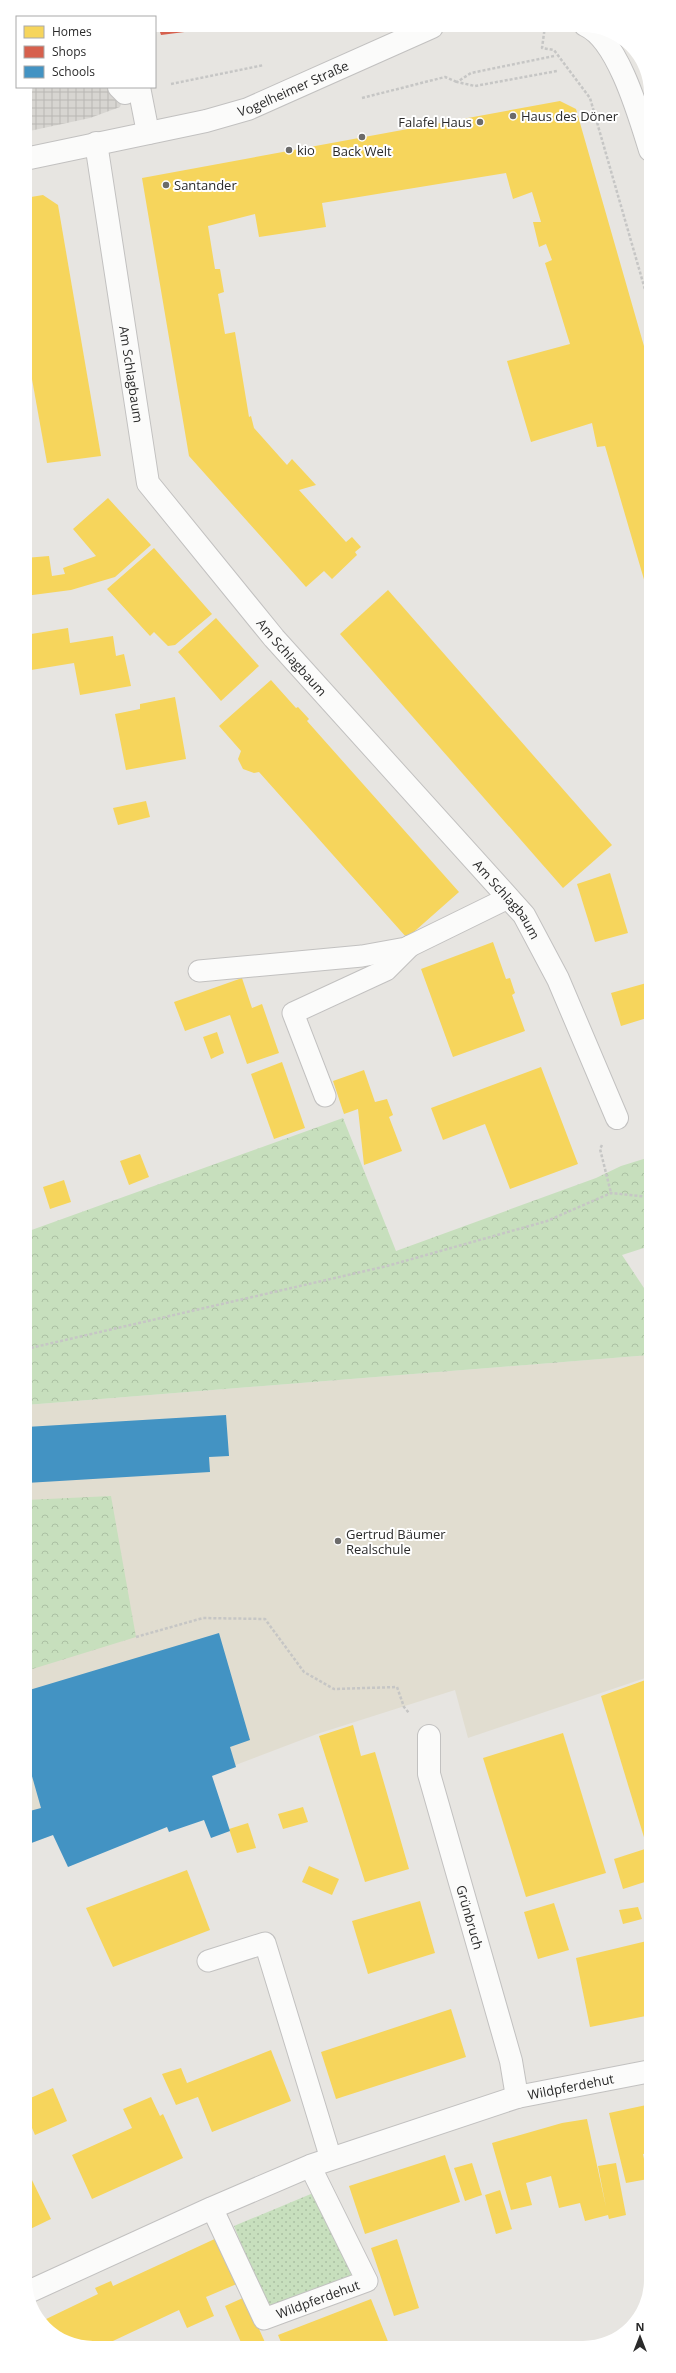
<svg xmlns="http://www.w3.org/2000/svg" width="676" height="2373" font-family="'Open Sans',sans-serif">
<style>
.education{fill:#e1ddd0}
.grass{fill:url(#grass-dots)}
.park{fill:url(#park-crowns)}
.plaza{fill:url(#plaza-grid)}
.homes{fill:#f6d55c}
.shops{fill:#d6604d}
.schools{fill:#4393c3}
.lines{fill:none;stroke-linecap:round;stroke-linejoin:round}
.service-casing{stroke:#c2c1c0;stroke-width:23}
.pedestrian-casing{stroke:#c2c1c0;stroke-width:24}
.minor-casing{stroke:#c2c1c0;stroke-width:24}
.secondary-casing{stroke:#c2c1c0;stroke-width:24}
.path{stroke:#c6c6c5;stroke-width:2.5;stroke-dasharray:3 2;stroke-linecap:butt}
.service{stroke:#fbfbfa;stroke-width:21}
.pedestrian{stroke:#fbfbfa;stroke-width:22}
.minor{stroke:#fbfbfa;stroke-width:22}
.secondary{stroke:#fbfbfa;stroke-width:22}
.poi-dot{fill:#6c6b6a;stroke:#fff;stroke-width:1.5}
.labels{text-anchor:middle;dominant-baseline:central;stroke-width:4;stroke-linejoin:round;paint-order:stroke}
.street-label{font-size:13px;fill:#2a2a2a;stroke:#fff}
.poi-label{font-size:13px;fill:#2a2a2a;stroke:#fff;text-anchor:start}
</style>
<defs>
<pattern id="grass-dots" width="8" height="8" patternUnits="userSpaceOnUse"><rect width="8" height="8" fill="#c7dfbd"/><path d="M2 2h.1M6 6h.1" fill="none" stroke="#abc0a3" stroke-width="1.8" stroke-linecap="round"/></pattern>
<pattern id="park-crowns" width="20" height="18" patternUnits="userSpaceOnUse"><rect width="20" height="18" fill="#c7dfbd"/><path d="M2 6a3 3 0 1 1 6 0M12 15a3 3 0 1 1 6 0" fill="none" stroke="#abc0a3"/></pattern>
<pattern id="plaza-grid" width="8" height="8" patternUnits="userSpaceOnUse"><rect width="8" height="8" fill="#d7d5d1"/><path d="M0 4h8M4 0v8" fill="none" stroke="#b9b7b4"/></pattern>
</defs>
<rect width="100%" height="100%" fill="#e7e5e1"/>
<polygon class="education" points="650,1355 651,1676 468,1738 455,1690 317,1734 26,1845 26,1405"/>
<polygon class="grass" points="318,2191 355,2278 268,2310 234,2226"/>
<g class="park">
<polygon points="343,1118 396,1251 596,1178 621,1166 650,1157 650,1246 622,1255 650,1297 650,1355 26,1405 26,1232"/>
<polygon points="111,1496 136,1637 26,1671 26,1500"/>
</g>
<polygon class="plaza" points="26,87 124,87 125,93 120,107 90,118 25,132"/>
<g class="homes">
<polygon points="560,101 576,109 650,367 650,600 605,446 597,447 592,423 531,442 507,361 570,344 545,263 552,260 546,244 539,247 533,222 541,222 532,192 513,199 506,173 322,203 326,227 259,237 255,214 208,226 215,269 220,269 224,292 218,294 225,334 235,332 249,417 251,416 254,428 287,465 292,459 316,485 299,490 346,542 352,537 361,547 355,552 357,555 332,579 324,571 306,587 189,456 142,178"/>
<polygon points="43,195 58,205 101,456 47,463 25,340 25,198"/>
<polygon points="108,498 151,545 115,577 71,590 25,596 25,558 49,556 52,576 65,574 63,568 96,556 73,529"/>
<polygon points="154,548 212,614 175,645 168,646 154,632 150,636 107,589"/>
<polygon points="388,590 612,845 563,888 340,634"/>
<polygon points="216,618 259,666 221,701 178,652"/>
<polygon points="68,628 70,643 113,636 116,656 124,654 131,686 80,695 74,663 25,671 25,635"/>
<polygon points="271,680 296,708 298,707 309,719 307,721 459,892 407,938 259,772 254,773 243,769 238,759 241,751 219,726"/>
<polygon points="175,697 186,759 126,770 115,714 140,709 140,704"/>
<polygon points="146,801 150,817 118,825 113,808"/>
<polygon points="610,873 628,933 595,942 577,884"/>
<polygon points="493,942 506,979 510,978 515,993 512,995 525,1031 453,1057 421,969"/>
<polygon points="242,978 252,1008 262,1004 279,1053 247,1064 230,1015 185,1031 174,1002"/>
<polygon points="650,982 650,1017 621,1026 611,993"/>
<polygon points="217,1032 224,1053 211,1059 203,1037"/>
<polygon points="282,1062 305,1128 274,1139 251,1074"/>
<polygon points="541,1067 578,1164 510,1189 485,1124 443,1140 431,1108"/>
<polygon points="364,1070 375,1102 387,1099 393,1115 389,1117 402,1151 364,1165 358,1109 344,1114 333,1081"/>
<polygon points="140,1154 149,1177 129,1185 120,1161"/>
<polygon points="64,1180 71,1202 50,1209 43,1187"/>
<polygon points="651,1678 651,1857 650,1857 601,1696"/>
<polygon points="353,1725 361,1756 375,1752 409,1869 365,1882 319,1736"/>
<polygon points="563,1733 606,1873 526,1897 483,1758"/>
<polygon points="303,1807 308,1822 283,1829 278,1814"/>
<polygon points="248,1823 256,1848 237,1853 229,1829"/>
<polygon points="645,1849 651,1868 651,1880 623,1889 614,1859"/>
<polygon points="309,1866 339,1879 332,1895 302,1882"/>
<polygon points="187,1870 210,1930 113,1967 86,1908"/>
<polygon points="420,1901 435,1953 368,1974 352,1921"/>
<polygon points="554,1903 569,1950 538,1959 524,1912"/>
<polygon points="638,1907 642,1919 623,1924 619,1910"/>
<polygon points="651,1940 651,2015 590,2027 576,1958"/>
<polygon points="451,2009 466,2057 336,2099 321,2052"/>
<polygon points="271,2050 291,2101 212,2132 198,2097 176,2105 162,2074 181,2068 187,2083"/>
<polygon points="53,2088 67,2121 35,2135 26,2114 26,2100"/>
<polygon points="151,2097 160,2116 163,2114 183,2158 92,2199 72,2155 132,2128 123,2109"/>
<polygon points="651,2104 651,2153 643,2154 648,2179 626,2183 609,2113"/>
<polygon points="587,2119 606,2207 598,2166 616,2163 626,2215 609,2219 608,2215 585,2221 580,2203 559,2208 551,2176 526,2183 532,2205 511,2210 492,2143 562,2123"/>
<polygon points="445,2155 460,2202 365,2234 349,2186"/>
<polygon points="472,2163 482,2195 465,2201 454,2168"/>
<polygon points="30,2176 51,2219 26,2231 26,2178"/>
<polygon points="500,2190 512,2229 496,2234 485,2195"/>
<polygon points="219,2237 239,2283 206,2297 214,2316 187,2328 179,2310 98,2348 89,2348 48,2331 42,2321 98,2294 95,2288 111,2281 113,2286"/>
<polygon points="397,2239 419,2308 394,2316 371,2248"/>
<polygon points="245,2297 267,2347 243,2347 225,2306"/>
<polygon points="371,2299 389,2344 382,2347 283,2347 278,2335"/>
</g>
<polygon class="shops" points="159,29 200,29 200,30 161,35"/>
<g class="schools">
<polygon points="226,1415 229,1456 209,1457 210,1472 26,1483 26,1427"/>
<polygon points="219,1633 250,1740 230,1747 236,1767 212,1776 230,1831 211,1838 204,1820 169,1832 167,1827 68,1867 53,1835 26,1845 26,1812 41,1808 26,1755 26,1691"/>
</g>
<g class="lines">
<defs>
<g id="service">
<polyline points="199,971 362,956 406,948 508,898"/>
<polyline points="325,1096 293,1013 386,970 410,946"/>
<polyline points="208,1961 265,1943 331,2159"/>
<path id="s1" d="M212 2208 264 2319 367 2281 310 2166"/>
</g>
<polyline id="pedestrian" points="119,87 125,93"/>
<g id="minor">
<polyline points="139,87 148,133"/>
<path id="s2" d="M96 143 148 483 274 638 524 915 558 979 617 1118"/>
<path id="s3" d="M429 1736V1774L511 2061 517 2097"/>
<path id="s4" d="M26 2293 212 2208 310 2166 517 2097 651 2071"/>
</g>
<g id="secondary">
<path d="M585 25C618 39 640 118 650 150"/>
<path id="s5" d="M25 159 206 121 248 109 432 27"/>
</g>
</defs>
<use href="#service" class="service-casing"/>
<use href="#pedestrian" class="pedestrian-casing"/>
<use href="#minor" class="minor-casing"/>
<use href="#secondary" class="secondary-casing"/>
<g class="path">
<polyline points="545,26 542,48 554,50 590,98 650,307"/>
<polyline points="340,29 342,28"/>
<polyline points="554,56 471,73 457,82 475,86 557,71"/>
<polyline points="171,84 264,65"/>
<polyline points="362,98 445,77 457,82"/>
<polyline points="602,1145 600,1149 611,1193"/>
<polyline points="26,1349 387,1266 547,1221 611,1193 650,1197"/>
<polyline points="136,1637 203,1618 265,1619 304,1672 334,1689 397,1687 404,1707 409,1713"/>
</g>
<use href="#service" class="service"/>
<use href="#pedestrian" class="pedestrian"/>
<use href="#minor" class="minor"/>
<use href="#secondary" class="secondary"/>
</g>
<g class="poi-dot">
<circle cx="513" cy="116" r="4"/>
<circle cx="480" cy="122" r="4"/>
<circle cx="362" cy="137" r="4"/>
<circle cx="289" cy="150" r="4"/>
<circle cx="166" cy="185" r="4"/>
<circle cx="338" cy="1541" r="4"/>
</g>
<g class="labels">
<g class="street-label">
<text stroke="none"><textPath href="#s5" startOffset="278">Vogelheimer Straße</textPath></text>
<text stroke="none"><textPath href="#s2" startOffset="234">Am Schlagbaum</textPath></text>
<text stroke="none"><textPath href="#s2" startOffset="570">Am Schlagbaum</textPath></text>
<text stroke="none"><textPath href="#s2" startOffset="894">Am Schlagbaum</textPath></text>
<text stroke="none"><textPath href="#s3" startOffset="187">Grünbruch</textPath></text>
<text stroke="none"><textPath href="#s4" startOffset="584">Wildpferdehut</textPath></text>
<text stroke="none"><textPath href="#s1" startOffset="180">Wildpferdehut</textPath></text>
</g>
<g class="poi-label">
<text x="521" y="116">Haus des Döner</text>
<text x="472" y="122" text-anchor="end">Falafel Haus</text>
<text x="297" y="150">kio</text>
<text x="362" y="151" text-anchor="middle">Back Welt</text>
<text x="174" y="185">Santander</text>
<text x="346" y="1534">Gertrud Bäumer<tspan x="346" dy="15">Realschule</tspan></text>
</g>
</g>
<path d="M0 0H676V2373H0ZM93 32H583A61 61 0 0 1 644 93V2280A61 61 0 0 1 583 2341H93A61 61 0 0 1 32 2280V93A61 61 0 0 1 93 32Z" fill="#fff" fill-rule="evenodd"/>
<rect x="16" y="16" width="140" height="72" fill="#ffffff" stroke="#aaaaaa"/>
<rect x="24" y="26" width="20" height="12" fill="#f6d55c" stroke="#aaaaaa"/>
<text x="52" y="36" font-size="12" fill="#2a2a2a">Homes</text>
<rect x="24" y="46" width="20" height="12" fill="#d6604d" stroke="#aaaaaa"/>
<text x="52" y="56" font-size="12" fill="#2a2a2a">Shops</text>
<rect x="24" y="66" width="20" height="12" fill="#4393c3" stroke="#aaaaaa"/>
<text x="52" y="76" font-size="12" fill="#2a2a2a">Schools</text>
<g transform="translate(640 2337)" stroke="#ffffff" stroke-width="3" paint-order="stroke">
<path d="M0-3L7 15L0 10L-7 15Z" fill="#2a2a2a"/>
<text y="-6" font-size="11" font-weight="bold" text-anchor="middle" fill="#2a2a2a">N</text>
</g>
</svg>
